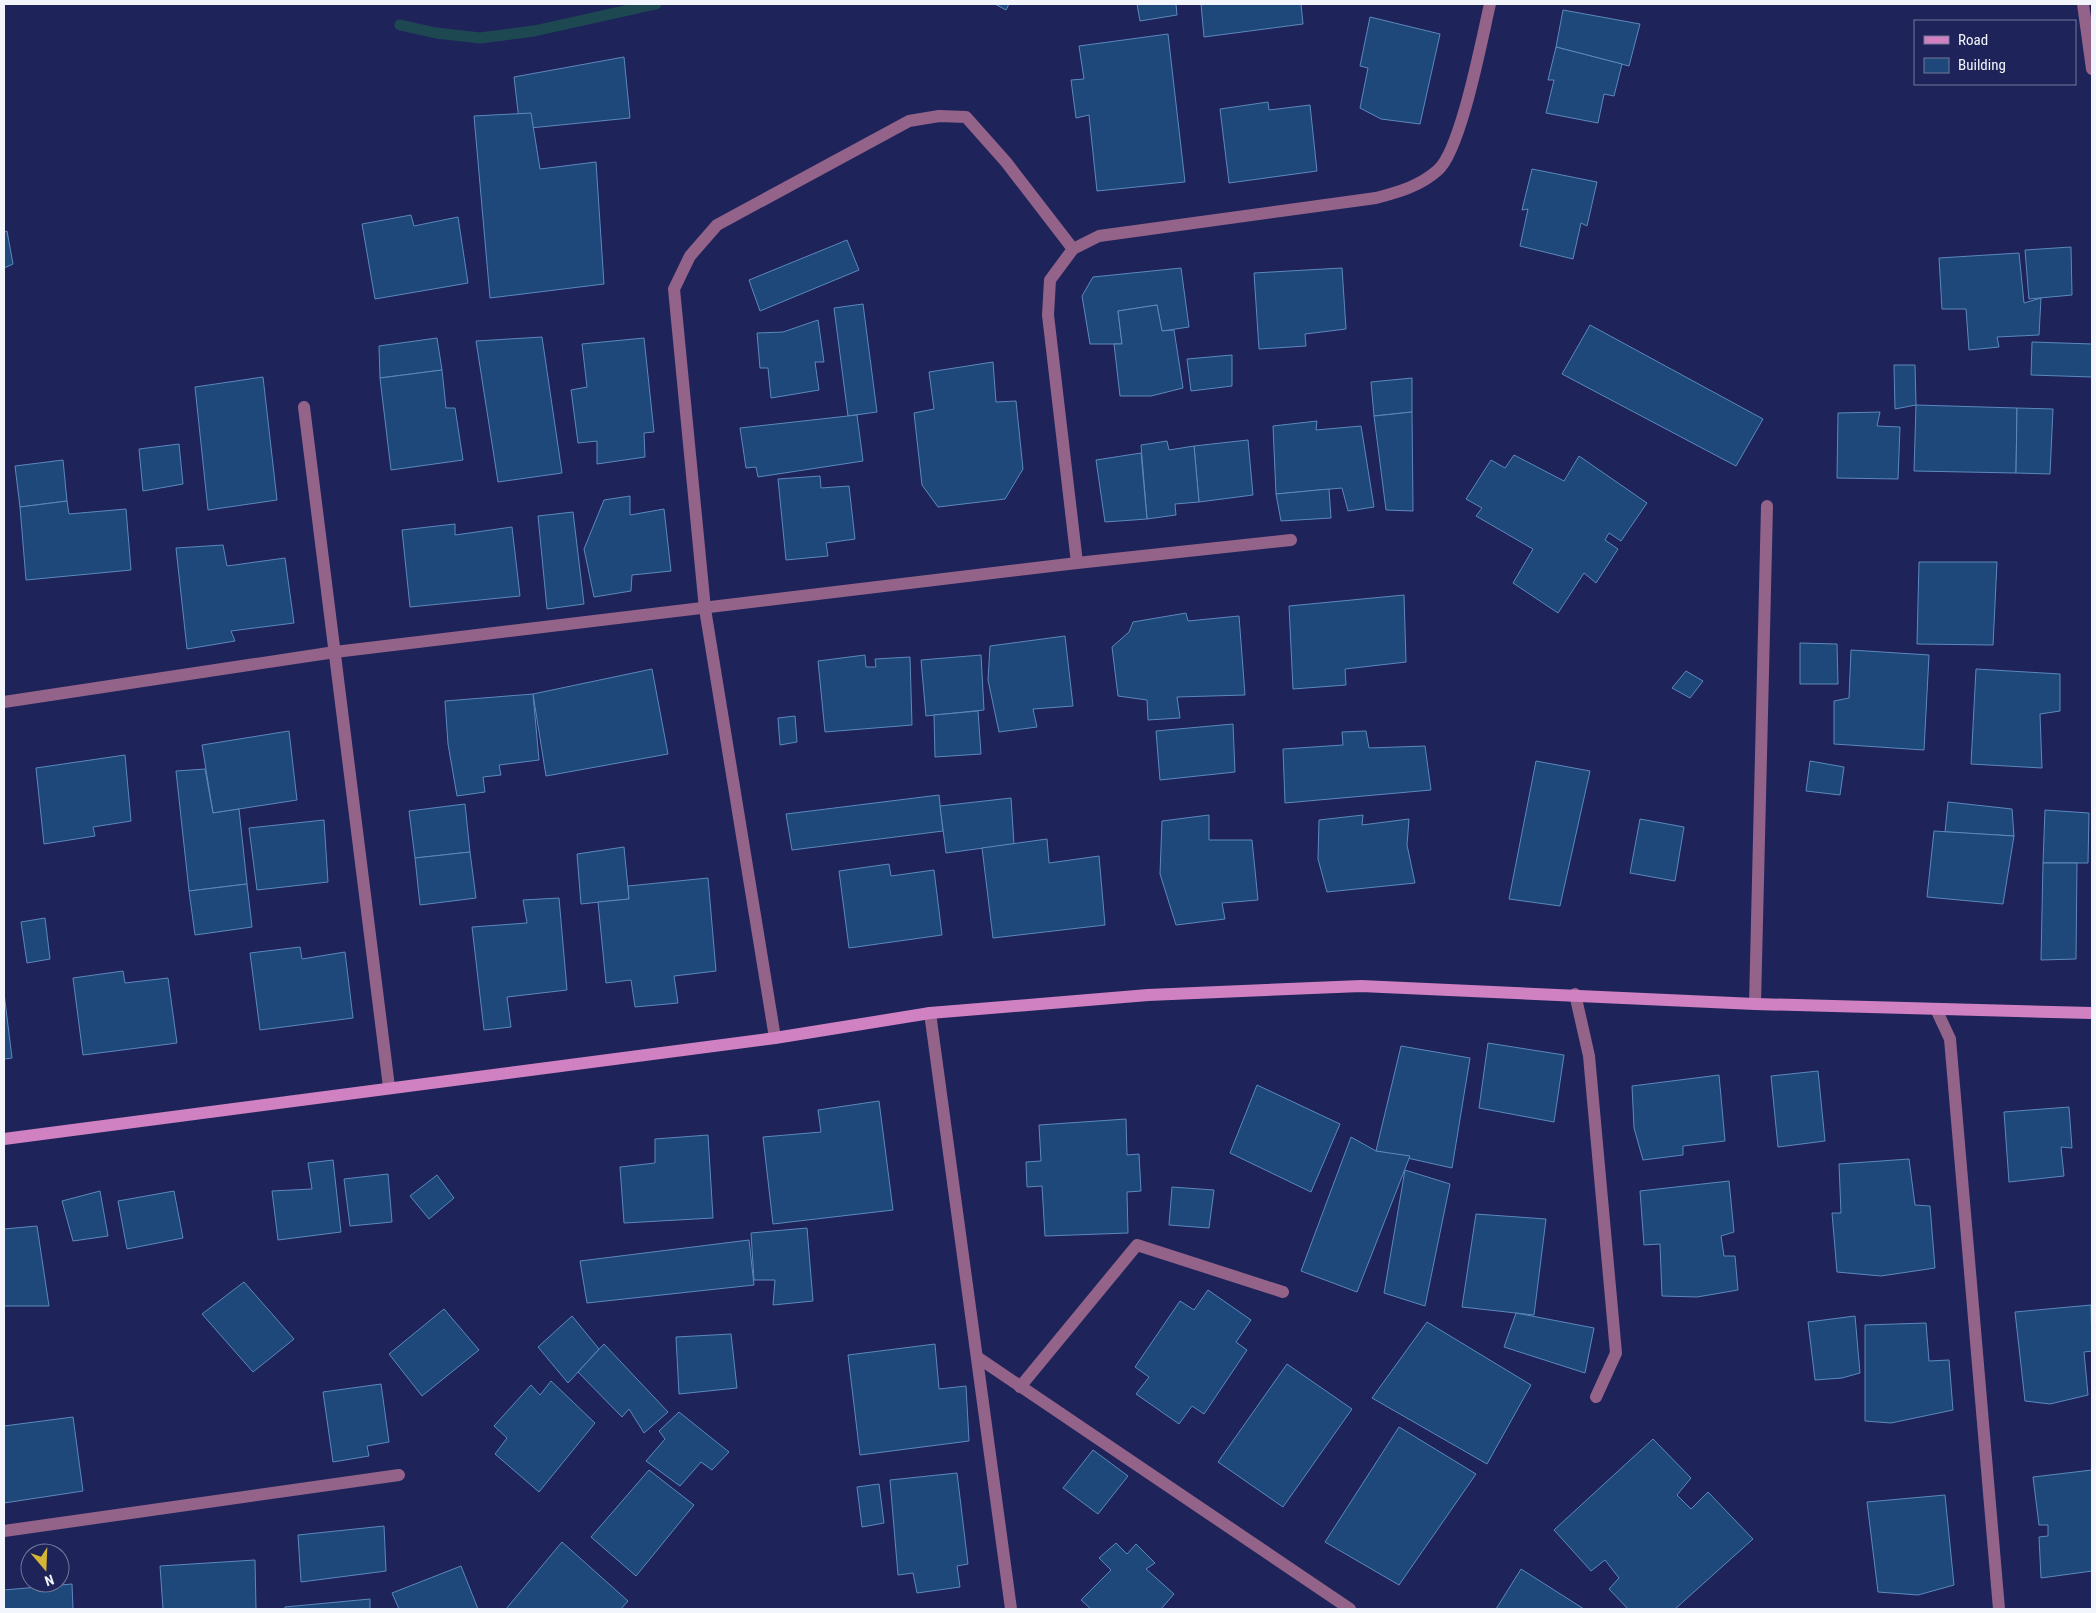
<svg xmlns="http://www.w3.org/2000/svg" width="2096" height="1613" font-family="'Roboto Condensed',sans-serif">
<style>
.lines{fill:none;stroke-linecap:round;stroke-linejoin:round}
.stream{stroke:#1d4852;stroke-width:11}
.building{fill:#1e4879;stroke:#5c88bd}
.street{stroke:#94638a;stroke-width:12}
.secondary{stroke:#d081c1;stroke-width:12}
</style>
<rect width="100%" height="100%" fill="#1e2459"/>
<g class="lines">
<polyline class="stream" points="400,25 436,33 480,38 534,31 656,4"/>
</g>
<g class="building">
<polygon points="995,4 1009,4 1006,10"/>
<polygon points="1137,4 1176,4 1177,15 1140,21"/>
<polygon points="1201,4 1301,4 1303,24 1204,37"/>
<polygon points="1563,10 1640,24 1629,66 1556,47"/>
<polygon points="1370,17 1440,34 1420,124 1381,119 1360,108 1368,68 1360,66"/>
<polygon points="1168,34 1185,182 1097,191 1089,115 1076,118 1071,80 1084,79 1079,46"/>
<polygon points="1556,47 1622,64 1614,96 1604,94 1598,123 1546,113 1554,80 1548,80"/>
<polygon points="624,57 630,118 520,129 514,77"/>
<polygon points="1268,102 1269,110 1310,105 1317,171 1229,183 1220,109"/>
<polygon points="531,113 540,169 596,162 604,284 490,298 474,116"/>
<polygon points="1532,169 1597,182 1587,226 1581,223 1573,259 1520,246 1528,209 1522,210"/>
<polygon points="411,215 414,226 458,217 468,283 375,299 362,224"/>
<polygon points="7,231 13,264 4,268 4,232"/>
<polygon points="847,240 859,270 760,311 749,280"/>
<polygon points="2071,247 2072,295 2029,299 2025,250"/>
<polygon points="2019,253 2024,303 2041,298 2039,335 1997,337 1999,347 1969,350 1966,309 1942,309 1939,258"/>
<polygon points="1181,268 1189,327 1162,331 1157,305 1118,311 1122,344 1090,344 1082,296 1093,277"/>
<polygon points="1342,268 1346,329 1305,334 1306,346 1259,349 1254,273"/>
<polygon points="863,304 877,412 848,416 834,308"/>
<polygon points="1157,305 1162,331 1174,330 1183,388 1151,396 1120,396 1114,344 1122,344 1118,311"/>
<polygon points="818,320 824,362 815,362 819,390 771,398 768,368 760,368 757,333 783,332"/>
<polygon points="1590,325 1763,419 1736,466 1562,374"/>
<polygon points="542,337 562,473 498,482 476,341"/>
<polygon points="437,338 442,370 380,378 379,346"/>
<polygon points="644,338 654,432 644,433 645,457 597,464 597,441 578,443 571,390 587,387 582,344"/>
<polygon points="2032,342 2092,344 2092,377 2031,375"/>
<polygon points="1232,355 1232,386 1191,391 1187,359"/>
<polygon points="993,362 996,402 1016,401 1023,469 1005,499 938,507 922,485 914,413 934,409 929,372"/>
<polygon points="1894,365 1915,365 1916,405 1895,409"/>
<polygon points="442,370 446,408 455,408 463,460 391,470 380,378"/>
<polygon points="263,377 277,500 208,510 195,387"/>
<polygon points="1412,378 1412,412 1374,416 1371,382"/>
<polygon points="1916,405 2017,408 2016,473 1914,471"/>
<polygon points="2017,408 2053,409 2050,474 2016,473"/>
<polygon points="1412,412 1413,511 1386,510 1374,416"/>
<polygon points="1880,412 1877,426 1900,427 1898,479 1837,478 1838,413"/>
<polygon points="857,415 863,461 758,477 756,467 746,468 740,428"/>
<polygon points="1317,421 1316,430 1361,426 1374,507 1348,511 1342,488 1276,494 1273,426"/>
<polygon points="1248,440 1253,495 1199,502 1194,446"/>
<polygon points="1167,441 1169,450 1194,446 1199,502 1175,504 1176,515 1147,519 1141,445"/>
<polygon points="179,444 183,484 143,491 139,449"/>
<polygon points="1141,453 1147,519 1105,522 1096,460"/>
<polygon points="1514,455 1564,481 1579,456 1647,503 1621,541 1609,533 1605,540 1618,549 1596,583 1584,573 1558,613 1513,583 1533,549 1476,516 1482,508 1466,499 1491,460 1505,468"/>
<polygon points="63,460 67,501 20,507 15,466"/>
<polygon points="820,476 821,488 849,486 855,539 826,543 828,556 786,560 778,479"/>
<polygon points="1329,489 1331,518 1281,521 1276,494"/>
<polygon points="630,496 630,515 664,509 671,571 632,575 631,591 594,597 584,549 604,500"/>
<polygon points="67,501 69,514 126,509 131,570 26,580 20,507"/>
<polygon points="573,512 584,604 547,609 538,516"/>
<polygon points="455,524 455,535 512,527 520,596 410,607 402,530"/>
<polygon points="223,545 227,566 285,558 294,623 231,631 235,641 187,649 176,548"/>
<polygon points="1919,562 1997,562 1993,645 1917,644"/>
<polygon points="1404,595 1406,662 1345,669 1346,685 1293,689 1289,606"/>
<polygon points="1186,613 1188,621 1239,616 1245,695 1177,697 1180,718 1148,720 1147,700 1118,696 1112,647 1129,632 1133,622"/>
<polygon points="1065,636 1073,706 1033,709 1037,727 999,732 988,680 990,646"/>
<polygon points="1800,643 1837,644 1838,684 1800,684"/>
<polygon points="1851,650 1929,655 1924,750 1834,744 1834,701 1849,698"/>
<polygon points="865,655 866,667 876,667 875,659 910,657 912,725 825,732 818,661"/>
<polygon points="981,655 984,710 926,716 921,660"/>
<polygon points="652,669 668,754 546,776 533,694"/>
<polygon points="1976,669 2060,674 2060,711 2040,714 2042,768 1971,764"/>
<polygon points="1686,671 1703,681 1690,698 1672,688"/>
<polygon points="533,694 539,760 499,765 501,775 483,777 485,792 457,796 448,744 445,701"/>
<polygon points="978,711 981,754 935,757 934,715"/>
<polygon points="795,716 797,742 780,745 778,718"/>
<polygon points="1233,724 1235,772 1160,780 1156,731"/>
<polygon points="289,731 297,800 213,813 202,745"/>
<polygon points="1366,731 1369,748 1425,746 1431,790 1285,803 1283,749 1343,745 1342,732"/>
<polygon points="125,755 131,821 93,827 95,836 44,844 36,768"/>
<polygon points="1536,761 1590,771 1560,906 1509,899"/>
<polygon points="1810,761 1844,767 1840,795 1806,791"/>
<polygon points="205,769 213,813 239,809 247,884 189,891 176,771"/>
<polygon points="939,795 943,831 792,850 786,814"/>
<polygon points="1011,798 1014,844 946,853 940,806"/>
<polygon points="1948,802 2012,809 2014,836 1945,832"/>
<polygon points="465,804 470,852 415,858 409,811"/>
<polygon points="2045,810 2089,813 2088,863 2043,863"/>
<polygon points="1209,815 1209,840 1252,840 1258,900 1222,903 1225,919 1176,925 1160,874 1162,821"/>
<polygon points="1363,815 1362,825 1409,819 1407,845 1415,883 1327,892 1318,859 1319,820"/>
<polygon points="1640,819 1684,827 1675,881 1630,873"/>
<polygon points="324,820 328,882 257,890 249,828"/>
<polygon points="1934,831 2014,836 2003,904 1927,897"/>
<polygon points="1047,839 1049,863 1099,856 1105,925 993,938 982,848"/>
<polygon points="624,847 629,899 581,904 577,854"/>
<polygon points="470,852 476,898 420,905 415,858"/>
<polygon points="2043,863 2077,863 2076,959 2041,960"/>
<polygon points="889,864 891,876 934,870 942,935 849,948 839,871"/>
<polygon points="708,878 716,971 674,976 678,1003 635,1007 631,980 606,983 598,902 629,899 628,886"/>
<polygon points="247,884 252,927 195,935 189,891"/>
<polygon points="559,898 567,990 507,997 511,1027 484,1030 472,927 527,923 523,900"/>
<polygon points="45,918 50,959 27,963 21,922"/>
<polygon points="300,947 302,959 345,952 353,1018 260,1030 250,953"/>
<polygon points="123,971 125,983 168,978 177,1043 83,1055 73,978"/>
<polygon points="4,993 12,1058 4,1059"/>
<polygon points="1488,1043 1564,1055 1554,1122 1479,1108"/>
<polygon points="1401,1046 1470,1058 1452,1168 1376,1151"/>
<polygon points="1818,1071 1825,1141 1778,1147 1771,1076"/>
<polygon points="1719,1075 1725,1141 1683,1146 1683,1155 1643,1160 1634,1128 1632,1086"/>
<polygon points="1257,1085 1340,1124 1311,1192 1230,1153"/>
<polygon points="879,1101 893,1210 773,1224 763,1137 821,1132 818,1110"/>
<polygon points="2069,1107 2072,1148 2061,1147 2064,1176 2009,1182 2004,1112"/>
<polygon points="1126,1119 1127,1155 1139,1154 1141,1191 1127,1192 1128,1233 1045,1236 1042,1186 1027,1187 1026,1162 1041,1161 1039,1125"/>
<polygon points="708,1135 713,1218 624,1223 620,1167 655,1163 655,1139"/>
<polygon points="1351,1137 1376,1151 1410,1156 1357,1292 1301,1271"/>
<polygon points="1909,1159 1915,1205 1930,1206 1935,1268 1881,1276 1837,1272 1832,1213 1841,1213 1839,1164"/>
<polygon points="333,1160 341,1232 278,1240 272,1191 312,1189 308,1163"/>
<polygon points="1405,1170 1450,1184 1425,1306 1384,1293"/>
<polygon points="388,1174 392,1222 350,1226 344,1179"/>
<polygon points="437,1175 454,1198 429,1219 410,1196"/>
<polygon points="1729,1181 1734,1232 1721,1236 1724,1256 1735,1256 1738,1290 1697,1297 1662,1296 1660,1244 1644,1245 1640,1191"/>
<polygon points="1172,1187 1214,1190 1209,1228 1169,1225"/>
<polygon points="100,1191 108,1236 73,1241 62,1201"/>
<polygon points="174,1191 183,1238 127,1249 118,1201"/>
<polygon points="1476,1214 1546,1219 1534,1315 1462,1307"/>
<polygon points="37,1226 49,1306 4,1306 4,1229"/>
<polygon points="807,1228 813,1301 773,1305 775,1280 754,1280 751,1233"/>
<polygon points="749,1240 754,1285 587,1303 580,1261"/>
<polygon points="244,1282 294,1339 253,1372 202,1314"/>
<polygon points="1208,1290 1251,1320 1236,1342 1247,1350 1204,1414 1192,1406 1179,1424 1136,1394 1149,1377 1135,1367 1180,1301 1194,1310"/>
<polygon points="2091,1305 2092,1351 2084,1352 2088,1395 2050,1404 2025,1401 2015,1312"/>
<polygon points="444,1309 479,1350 422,1396 389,1354"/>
<polygon points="1516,1313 1594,1328 1585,1373 1504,1347"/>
<polygon points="572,1316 599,1349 568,1383 538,1347"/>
<polygon points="1855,1316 1860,1373 1842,1378 1815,1380 1808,1322"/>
<polygon points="1427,1322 1531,1385 1487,1464 1372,1398"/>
<polygon points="1926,1323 1929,1361 1949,1360 1953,1410 1891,1423 1865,1421 1865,1325"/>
<polygon points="731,1334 737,1388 679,1394 676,1337"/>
<polygon points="604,1344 668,1412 644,1433 629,1409 622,1417 578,1372"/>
<polygon points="935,1344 939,1389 966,1386 969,1441 860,1455 848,1355"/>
<polygon points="1287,1364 1352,1409 1283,1507 1218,1462"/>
<polygon points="551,1381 595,1423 539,1492 495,1454 507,1438 494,1426 531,1385 540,1395"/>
<polygon points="381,1384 389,1442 367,1446 369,1456 333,1462 323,1392"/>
<polygon points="679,1412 729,1452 712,1470 701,1462 680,1486 646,1461 665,1439 659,1431"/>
<polygon points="73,1417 83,1491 4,1503 4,1426"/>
<polygon points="1399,1427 1476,1474 1399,1585 1325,1542"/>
<polygon points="1653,1439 1691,1478 1677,1495 1691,1509 1708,1492 1753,1539 1675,1609 1628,1609 1609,1589 1619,1578 1605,1560 1591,1571 1554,1530"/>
<polygon points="1093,1450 1128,1476 1098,1514 1063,1488"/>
<polygon points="649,1470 694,1505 636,1576 591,1537"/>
<polygon points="2092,1470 2092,1571 2041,1578 2039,1537 2048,1536 2048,1525 2039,1525 2033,1477"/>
<polygon points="957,1473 968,1564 957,1566 960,1587 917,1593 913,1573 898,1575 890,1480"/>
<polygon points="879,1484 884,1523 862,1527 857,1487"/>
<polygon points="1945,1495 1954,1585 1918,1595 1878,1592 1867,1502"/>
<polygon points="384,1526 386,1571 301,1582 298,1535"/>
<polygon points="562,1542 628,1601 621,1609 506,1609"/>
<polygon points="1116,1543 1127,1554 1136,1544 1155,1563 1146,1569 1174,1594 1161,1609 1091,1609 1081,1600 1111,1570 1099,1558"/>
<polygon points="255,1560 256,1609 163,1609 160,1566"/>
<polygon points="461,1566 478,1609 399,1609 392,1593"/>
<polygon points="1521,1569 1584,1609 1496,1609"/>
<polygon points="72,1584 73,1609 4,1609 4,1590"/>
<polygon points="370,1599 370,1609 285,1609 285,1607"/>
</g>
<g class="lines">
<g class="street">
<polyline points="2083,4 2092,69"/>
<polyline points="304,407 389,1087"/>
<path d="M1077 563 1048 315 1050 280 1073 249 1099 236 1376 198C1399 192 1420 186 1438 170 1461 150 1482 38 1490 4"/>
<polyline points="4,702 335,652 1077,563 1291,540"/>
<polyline points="1575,994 1589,1056 1616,1353 1596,1397"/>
<polyline points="1755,1004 1767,506"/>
<polyline points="1936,1009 1950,1039 1999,1609"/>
<polyline points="930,1013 1011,1609"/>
<polyline points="775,1038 705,609 674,289 690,256 717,225 909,121 939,116 966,117 1006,162 1073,249"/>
<polyline points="977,1357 1350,1609"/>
<polyline points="1020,1387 1137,1245 1283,1292"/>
<polyline points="4,1531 399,1475"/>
</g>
<polyline class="secondary" points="4,1139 775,1038 930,1013 1148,995 1361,986 1755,1004 2092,1013"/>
</g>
<rect width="2096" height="1613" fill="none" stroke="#f3f5fc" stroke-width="10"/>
<rect x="1914" y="20" width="162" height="65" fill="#1e2459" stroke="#73789a"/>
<rect x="1924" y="36" width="25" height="8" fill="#d081c1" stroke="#73789a"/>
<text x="1958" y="45" font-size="15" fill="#f3f5fc">Road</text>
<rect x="1924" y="58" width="25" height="15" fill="#1e4879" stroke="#73789a"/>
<text x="1958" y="70" font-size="15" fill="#f3f5fc">Building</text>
<g transform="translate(45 1568) rotate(161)"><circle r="24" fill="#1e2459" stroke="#73789a"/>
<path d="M0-4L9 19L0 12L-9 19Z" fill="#d6b534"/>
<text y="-8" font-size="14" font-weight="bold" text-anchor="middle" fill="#f3f5fc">N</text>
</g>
</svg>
